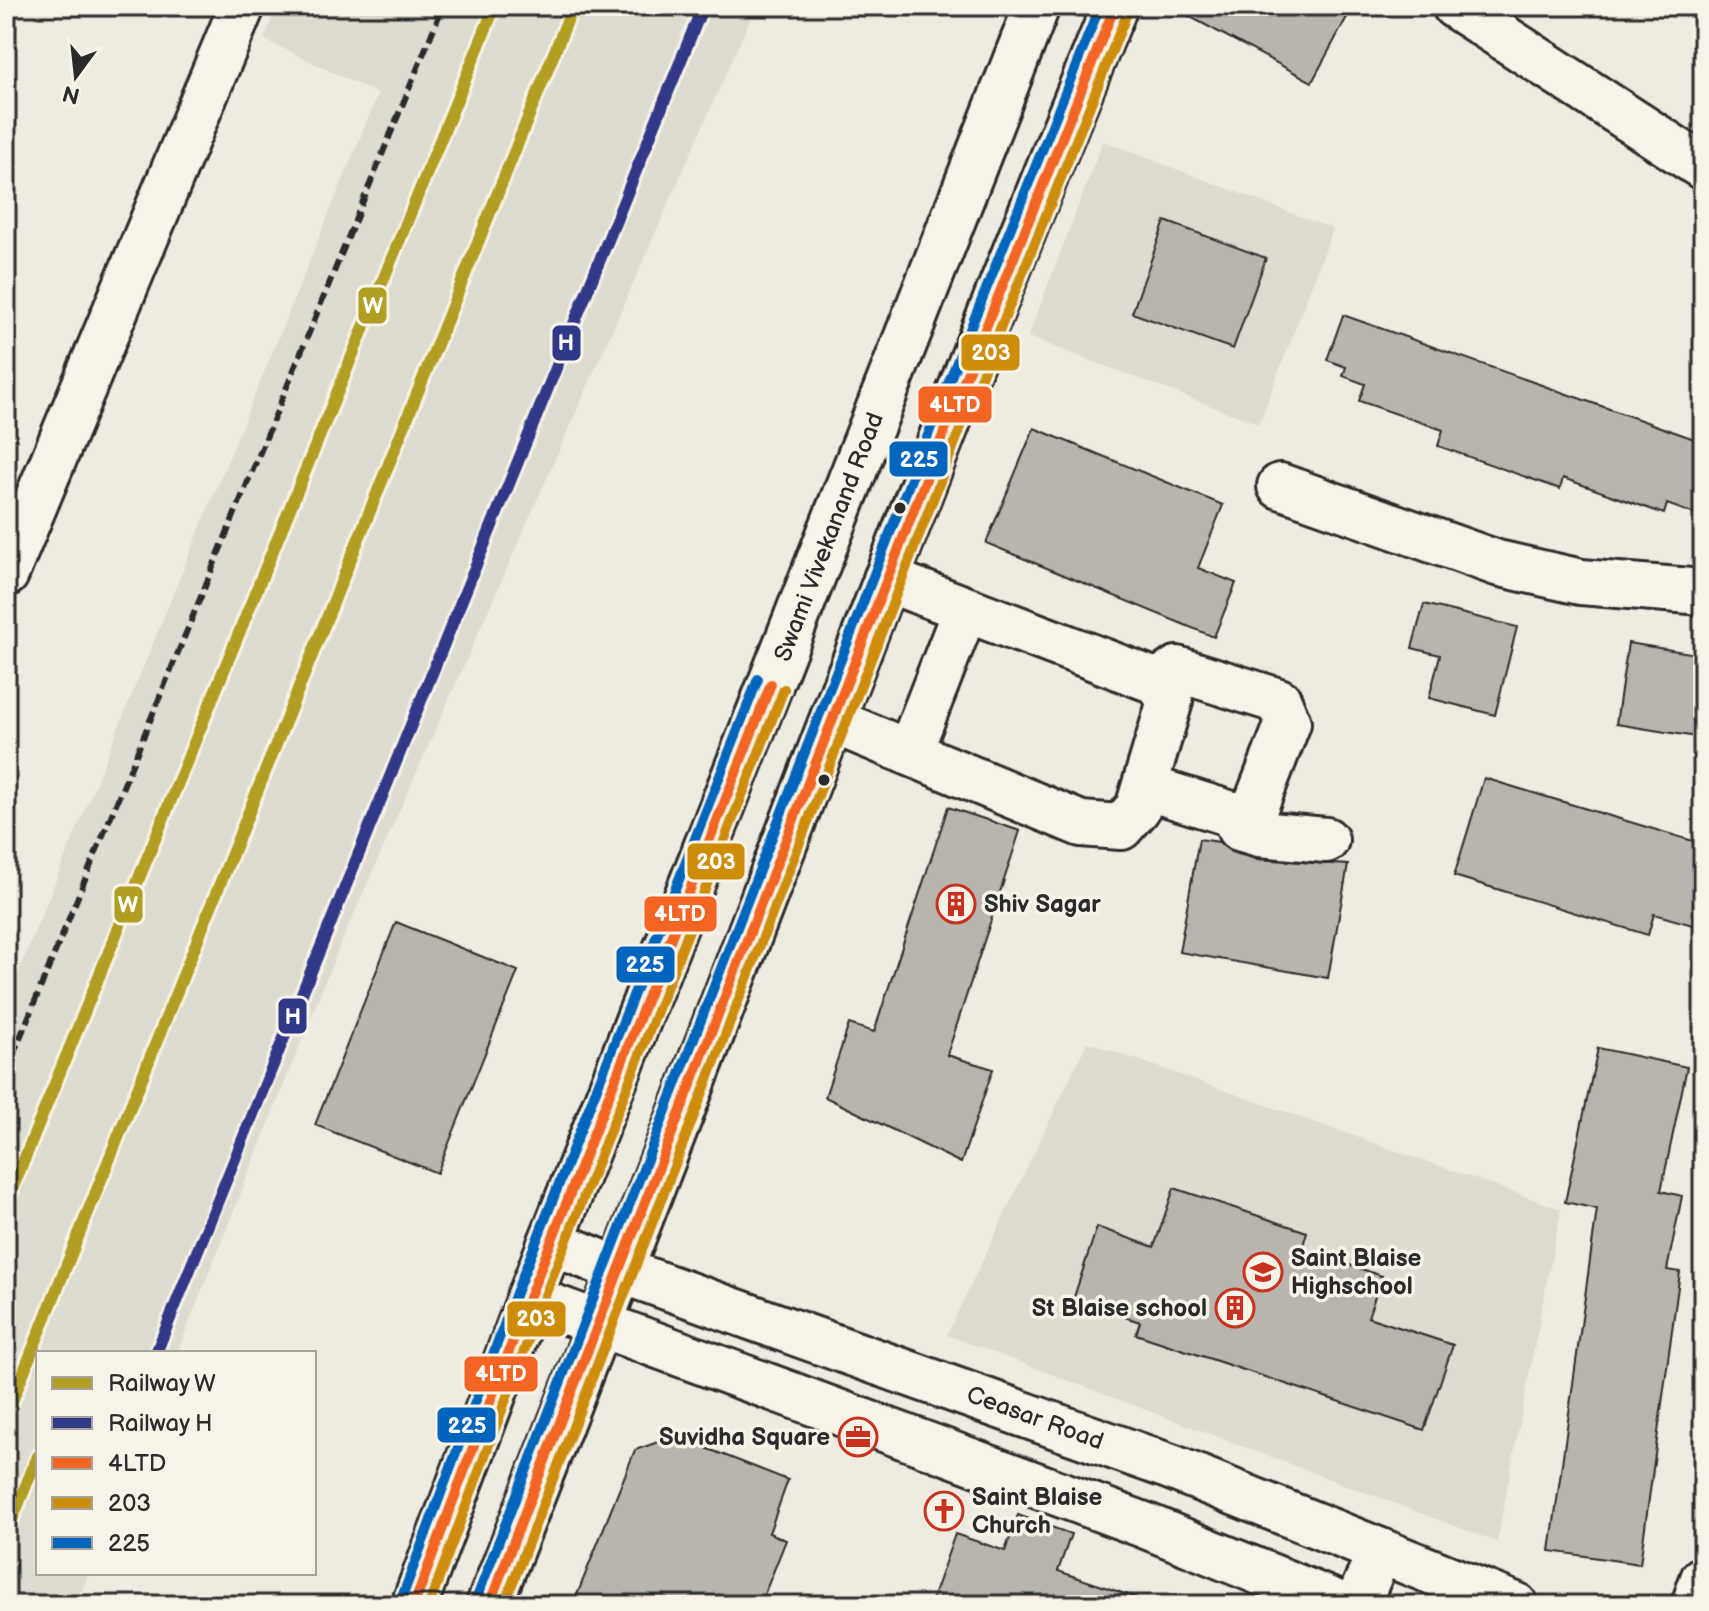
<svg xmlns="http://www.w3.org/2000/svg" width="1709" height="1611" font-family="'Balsamiq Sans',sans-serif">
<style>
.built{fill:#dedbd1}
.building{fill:#b8b5ae;stroke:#2b2b2b;stroke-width:2}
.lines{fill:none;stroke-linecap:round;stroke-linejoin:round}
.minor-casing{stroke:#2b2b2b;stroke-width:50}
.major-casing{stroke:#2b2b2b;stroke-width:50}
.minor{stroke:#f7f3e8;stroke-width:44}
.major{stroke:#f7f3e8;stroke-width:44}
.rail{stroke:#2b2b2b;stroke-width:6;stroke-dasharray:12 6;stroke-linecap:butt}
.bus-1-casing{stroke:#f7f3e8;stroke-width:16}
.bus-2-casing{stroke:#f7f3e8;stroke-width:16}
.bus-3-casing{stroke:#f7f3e8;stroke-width:16}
.bus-1{stroke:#f26522;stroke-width:10}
.bus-2{stroke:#ce8d09;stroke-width:10}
.bus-3{stroke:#0065bd;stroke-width:10}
.rail-1-casing{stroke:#f7f3e8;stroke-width:18}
.rail-2-casing{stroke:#f7f3e8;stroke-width:18}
.rail-1{stroke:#b19e23;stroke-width:12}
.rail-2{stroke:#303888;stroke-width:12}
.bus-dot{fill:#2b2b2b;stroke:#f7f3e8;stroke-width:3}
.labels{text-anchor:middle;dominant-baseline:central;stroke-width:7;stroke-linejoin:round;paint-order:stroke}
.street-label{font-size:24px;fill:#2b2b2b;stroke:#f7f3e8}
.poi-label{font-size:24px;font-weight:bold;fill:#2b2b2b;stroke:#f7f3e8;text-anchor:start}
.line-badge{stroke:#f7f3e8;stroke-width:3}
.badge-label{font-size:22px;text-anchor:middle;font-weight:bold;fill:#fff}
</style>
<rect width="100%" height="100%" fill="#efebe0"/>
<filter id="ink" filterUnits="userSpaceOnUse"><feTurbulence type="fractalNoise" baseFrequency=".0125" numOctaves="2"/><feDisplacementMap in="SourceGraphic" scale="16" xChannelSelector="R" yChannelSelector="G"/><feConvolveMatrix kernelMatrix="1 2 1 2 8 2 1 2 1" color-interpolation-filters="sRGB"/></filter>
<g filter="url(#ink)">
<g class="built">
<polygon points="277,6 756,6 337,952 177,1353 38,1353 38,1573 89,1573 76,1605 6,1605 6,1002 378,94 264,39"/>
<polygon points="1103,141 1333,229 1259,424 1028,337"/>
<polygon points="1087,1042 1561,1209 1497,1542 947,1335"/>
</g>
<g class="building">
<polygon points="1170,6 1353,6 1312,82"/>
<polygon points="1165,221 1266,258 1233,349 1132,313"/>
<polygon points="1343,315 1703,442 1703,517 1667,504 1664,514 1563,478 1560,489 1438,446 1443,430 1359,401 1365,384 1343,376 1346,367 1327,360"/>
<polygon points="1034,428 1223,505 1198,568 1236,583 1214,637 986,543"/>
<polygon points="1424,604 1517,627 1495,715 1429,698 1440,655 1412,648"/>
<polygon points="1628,643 1703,655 1703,738 1616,724"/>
<polygon points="1484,778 1703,844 1703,928 1654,914 1648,935 1454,876"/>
<polygon points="948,807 1020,831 947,1055 993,1069 961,1163 825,1097 849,1024 874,1032"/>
<polygon points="1199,839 1219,842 1231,852 1256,859 1348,865 1328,978 1179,952"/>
<polygon points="396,922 518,971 437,1173 315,1125"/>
<polygon points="1598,1048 1687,1067 1661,1191 1682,1196 1667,1270 1680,1272 1640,1564 1550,1551 1597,1209 1565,1202"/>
<polygon points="1174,1188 1307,1232 1302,1249 1382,1276 1368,1317 1453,1345 1424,1430 1136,1334 1140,1322 1073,1300 1097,1227 1154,1247"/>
<polygon points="675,1436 788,1480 769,1533 786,1540 760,1605 573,1605 635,1450"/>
<polygon points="1018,1515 1071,1534 1058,1571 1137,1598 1136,1605 930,1605 955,1534 1005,1551"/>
</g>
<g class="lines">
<defs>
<g id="minor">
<polyline points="1455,6 1703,167"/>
<polyline points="1280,486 1497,563 1581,582 1703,592"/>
<polyline points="6,574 242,6"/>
<polyline points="833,721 1081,824 1121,827 1138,808 1170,701 1158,682 886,579"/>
<polyline points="910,751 965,610"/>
<polyline points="1145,787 1235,815 1254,810 1288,723 1279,701 1177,669 1158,682"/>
<polyline points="1235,815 1239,828 1259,834 1326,840"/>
<polyline points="1357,1605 1380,1551"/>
<polyline points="1694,1605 1703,1579"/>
</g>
<g id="major">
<polyline points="551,1242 622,1271 1171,1467 1515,1605"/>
<polyline points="529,1298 1144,1525 1341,1605"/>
<polyline points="414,1605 551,1242 1037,6"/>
<path d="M489 1605C701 1074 896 535 1115 6"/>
</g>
</defs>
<use href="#minor" class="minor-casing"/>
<use href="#major" class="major-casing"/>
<use href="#minor" class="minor"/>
<use href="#major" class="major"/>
<polyline class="rail" points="6,1072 443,6"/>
<defs>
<g id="bus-1">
<polyline points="414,1605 529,1298 771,684"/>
<polyline points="489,1605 955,404 1115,6"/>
</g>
<g id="bus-2">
<polyline points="429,1605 542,1303 784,689"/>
<polyline points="504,1605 968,409 1128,11"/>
</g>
<g id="bus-3">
<polyline points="401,1600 516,1293 758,679"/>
<polyline points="476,1600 942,399 1100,6"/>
</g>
</defs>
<use href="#bus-1" class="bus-1-casing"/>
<use href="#bus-2" class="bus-2-casing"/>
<use href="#bus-3" class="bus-3-casing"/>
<use href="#bus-1" class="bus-1"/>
<use href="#bus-2" class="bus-2"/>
<use href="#bus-3" class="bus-3"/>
<defs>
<g id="rail-1">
<polyline points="6,1204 495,6"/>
<polyline points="6,1416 573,6"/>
<polyline points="6,1534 38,1456"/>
</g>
<polyline id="rail-2" points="156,1353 703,6"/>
</defs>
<use href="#rail-1" class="rail-1-casing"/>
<use href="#rail-2" class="rail-2-casing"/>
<use href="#rail-1" class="rail-1"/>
<use href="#rail-2" class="rail-2"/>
</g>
</g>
<defs>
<symbol id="building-ring" viewBox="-11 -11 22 22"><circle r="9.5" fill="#f7f3e8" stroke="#c8321e" stroke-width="1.5"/><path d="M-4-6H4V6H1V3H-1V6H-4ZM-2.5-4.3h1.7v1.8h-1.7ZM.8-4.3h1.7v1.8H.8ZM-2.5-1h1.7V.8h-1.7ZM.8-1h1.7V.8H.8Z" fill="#c8321e"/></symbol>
<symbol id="school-ring" viewBox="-11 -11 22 22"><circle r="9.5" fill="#f7f3e8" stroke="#c8321e" stroke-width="1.5"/><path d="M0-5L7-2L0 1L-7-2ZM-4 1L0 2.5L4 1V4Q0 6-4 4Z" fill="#c8321e"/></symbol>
<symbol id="office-ring" viewBox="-11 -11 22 22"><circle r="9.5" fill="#f7f3e8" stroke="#c8321e" stroke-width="1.5"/><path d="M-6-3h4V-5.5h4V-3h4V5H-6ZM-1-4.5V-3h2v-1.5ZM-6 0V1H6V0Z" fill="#c8321e"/></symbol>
<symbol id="church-ring" viewBox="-11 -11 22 22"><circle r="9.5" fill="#f7f3e8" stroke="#c8321e" stroke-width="1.5"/><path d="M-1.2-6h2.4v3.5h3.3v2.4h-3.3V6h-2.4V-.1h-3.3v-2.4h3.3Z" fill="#c8321e"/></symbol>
</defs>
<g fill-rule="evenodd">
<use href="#building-ring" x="934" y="882" width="44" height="44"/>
<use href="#school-ring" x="1241" y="1250" width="44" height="44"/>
<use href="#building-ring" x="1213" y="1286" width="44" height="44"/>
<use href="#office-ring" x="836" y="1415" width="44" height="44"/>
<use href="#church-ring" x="922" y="1489" width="44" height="44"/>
</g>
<g class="bus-dot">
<circle cx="900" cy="508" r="7"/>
<circle cx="824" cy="780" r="7"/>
</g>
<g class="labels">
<g class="street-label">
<text transform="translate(829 537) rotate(-69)">Swami Vivekanand Road</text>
<text transform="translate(1035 1418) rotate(20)">Ceasar Road</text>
</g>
<g class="poi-label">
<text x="984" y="904">Shiv Sagar</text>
<text x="1291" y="1258">Saint Blaise<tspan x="1291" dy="28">Highschool</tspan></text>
<text x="1207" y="1308" text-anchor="end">St Blaise school</text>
<text x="830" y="1437" text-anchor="end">Suvidha Square</text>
<text x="972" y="1497">Saint Blaise<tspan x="972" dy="28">Church</tspan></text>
</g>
</g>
<g class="line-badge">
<rect x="357" y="286" width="31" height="39" rx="8" fill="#b19e23"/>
<rect x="551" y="324" width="31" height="38" rx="8" fill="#303888"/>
<rect x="960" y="333" width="61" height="39" rx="8" fill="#ce8d09"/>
<rect x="917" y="385" width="76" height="39" rx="8" fill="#f26522"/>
<rect x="888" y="440" width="61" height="38" rx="8" fill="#0065bd"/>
<rect x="686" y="842" width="60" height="39" rx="8" fill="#ce8d09"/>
<rect x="113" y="885" width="31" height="39" rx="8" fill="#b19e23"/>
<rect x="643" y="895" width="75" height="38" rx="8" fill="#f26522"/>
<rect x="615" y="945" width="61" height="39" rx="8" fill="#0065bd"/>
<rect x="277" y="997" width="31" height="38" rx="8" fill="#303888"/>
<rect x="506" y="1300" width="61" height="38" rx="8" fill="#ce8d09"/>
<rect x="463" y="1355" width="76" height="38" rx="8" fill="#f26522"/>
<rect x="436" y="1406" width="61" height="38" rx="8" fill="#0065bd"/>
</g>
<g class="badge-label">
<text x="373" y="313">W</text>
<text x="566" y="350">H</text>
<text x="991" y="360">203</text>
<text x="955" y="412">4LTD</text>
<text x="919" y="467">225</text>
<text x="716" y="869">203</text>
<text x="128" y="912">W</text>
<text x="680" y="921">4LTD</text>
<text x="645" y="972">225</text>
<text x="293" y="1024">H</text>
<text x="536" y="1326">203</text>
<text x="501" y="1381">4LTD</text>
<text x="467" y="1433">225</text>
</g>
<rect width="1709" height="1611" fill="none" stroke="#f7f3e8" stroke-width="32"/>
<rect x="16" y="16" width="1677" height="1579" fill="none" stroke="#2b2b2b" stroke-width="3" filter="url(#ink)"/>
<rect x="36" y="1351" width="280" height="224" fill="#f7f3e8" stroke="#a5a39c" stroke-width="2"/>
<rect x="52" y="1377" width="40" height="12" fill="#b19e23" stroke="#a5a39c" stroke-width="2"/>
<text x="108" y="1391" font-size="24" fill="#2b2b2b">Railway W</text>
<rect x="52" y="1417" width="40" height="12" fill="#303888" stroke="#a5a39c" stroke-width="2"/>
<text x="108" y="1431" font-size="24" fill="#2b2b2b">Railway H</text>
<rect x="52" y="1457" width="40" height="12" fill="#f26522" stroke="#a5a39c" stroke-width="2"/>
<text x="108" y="1471" font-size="24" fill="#2b2b2b">4LTD</text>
<rect x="52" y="1497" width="40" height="12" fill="#ce8d09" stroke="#a5a39c" stroke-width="2"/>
<text x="108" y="1511" font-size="24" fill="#2b2b2b">203</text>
<rect x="52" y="1537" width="40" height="12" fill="#0065bd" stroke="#a5a39c" stroke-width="2"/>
<text x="108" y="1551" font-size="24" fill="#2b2b2b">225</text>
<g transform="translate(76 76) rotate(195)" stroke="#f7f3e8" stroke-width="6" paint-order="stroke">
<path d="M0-6L14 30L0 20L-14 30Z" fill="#2b2b2b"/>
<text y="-12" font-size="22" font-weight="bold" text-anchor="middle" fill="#2b2b2b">N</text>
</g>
</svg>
